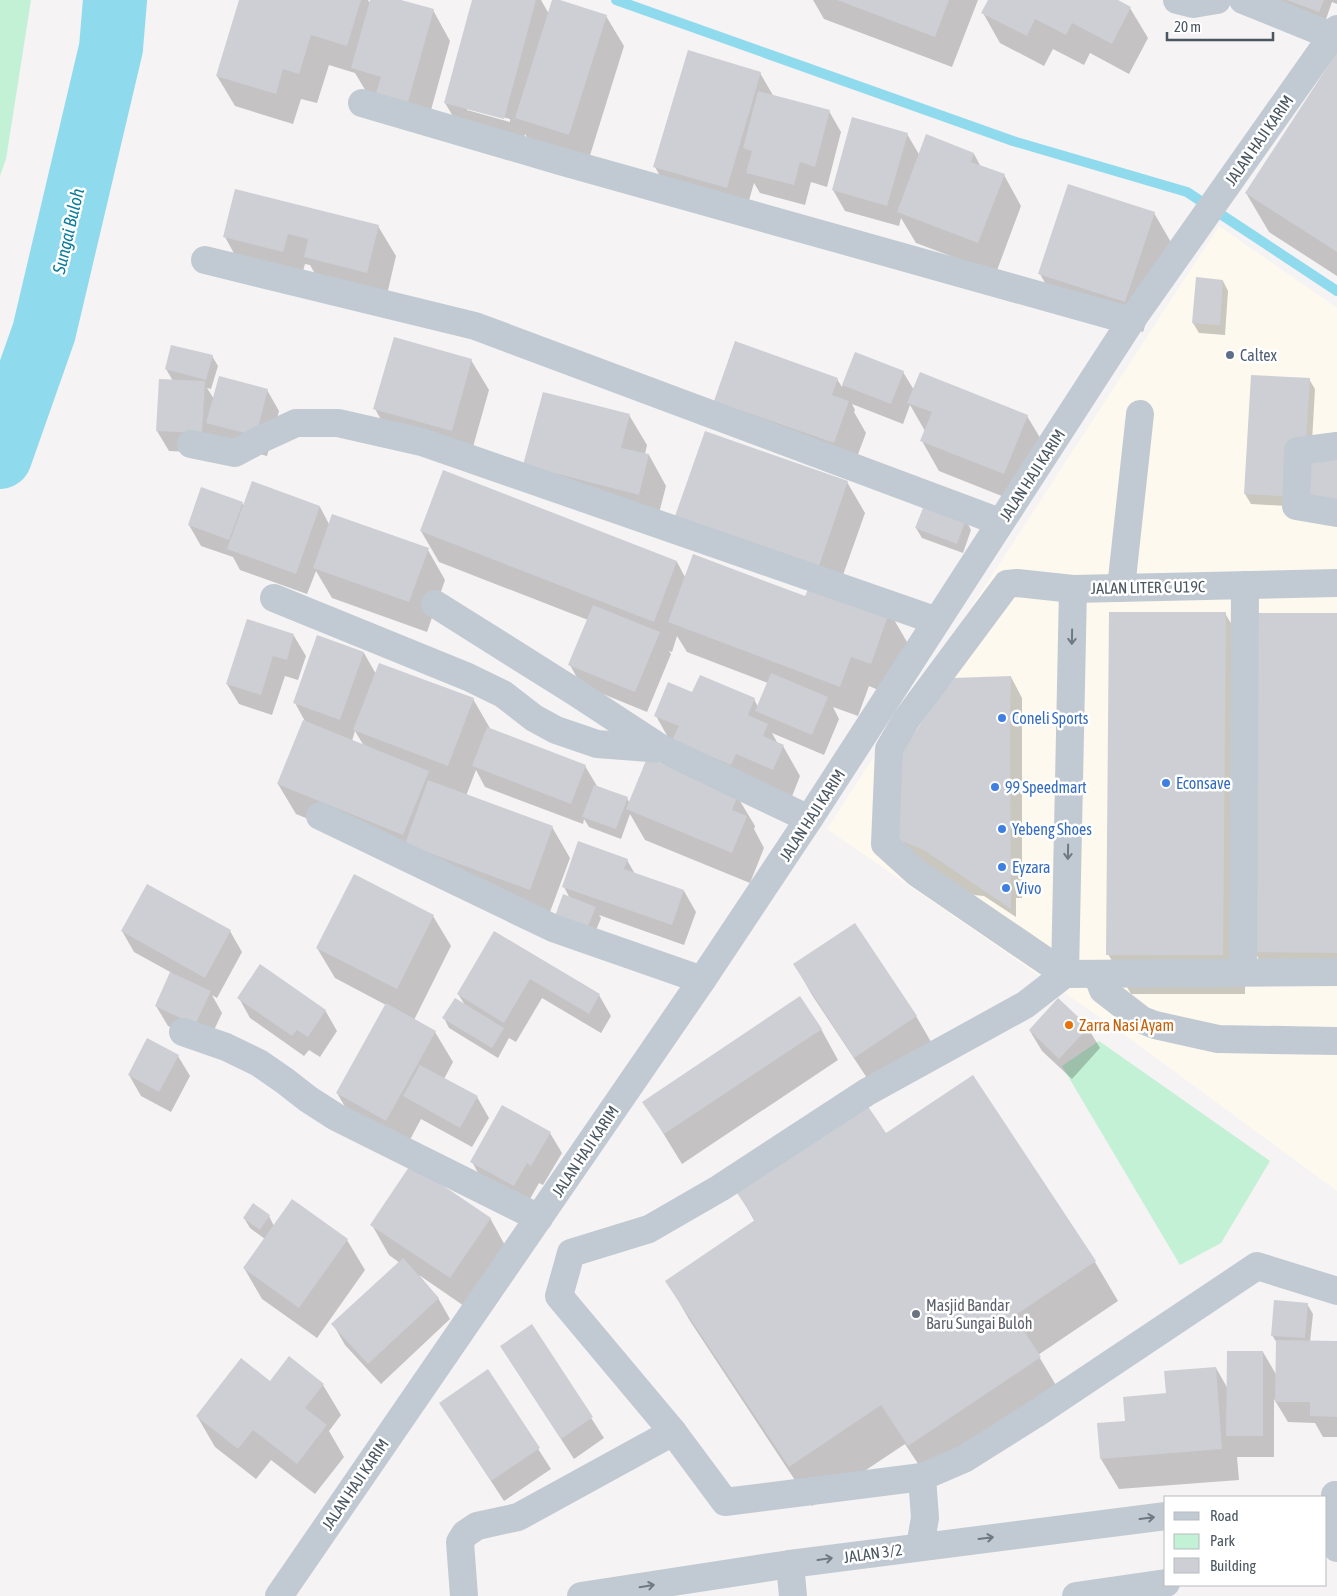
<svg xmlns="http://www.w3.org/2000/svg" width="1337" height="1596" font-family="'Asap Condensed',sans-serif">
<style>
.commercial{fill:#fdf9ef}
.green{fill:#c3f1d5}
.shadow{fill:#0003;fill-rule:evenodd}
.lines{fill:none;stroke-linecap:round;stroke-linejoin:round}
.stream{stroke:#90daee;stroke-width:10}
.river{stroke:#90daee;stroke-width:64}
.building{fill:#cdcfd5}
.minor{stroke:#c1cad2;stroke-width:28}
.oneway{stroke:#6e7983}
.service-dot{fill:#5c6f8a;stroke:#fff;stroke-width:2}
.shop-dot{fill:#3f7fe0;stroke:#fff;stroke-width:2}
.food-dot{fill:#e8710a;stroke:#fff;stroke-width:2}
.worship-dot{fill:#6b7280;stroke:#fff;stroke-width:2}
.labels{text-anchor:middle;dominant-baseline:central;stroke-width:5;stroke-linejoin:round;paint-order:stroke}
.street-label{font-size:16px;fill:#4a5661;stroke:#fff}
.service-label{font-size:16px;fill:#4e5e75;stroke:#fff;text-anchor:start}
.shop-label{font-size:16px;fill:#366cbe;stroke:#fff;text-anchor:start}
.food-label{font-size:16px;fill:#c56008;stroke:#fff;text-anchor:start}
.worship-label{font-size:16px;fill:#5b616d;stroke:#fff;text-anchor:start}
.water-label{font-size:18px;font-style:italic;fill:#0c7c9b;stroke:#fff}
</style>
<rect width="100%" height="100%" fill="#f5f3f3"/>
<polygon class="commercial" points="1219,226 1337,308 1337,1191 1114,1027 827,829"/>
<g class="green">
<polygon points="0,0 31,0 6,159 0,176"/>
<polygon points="1099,1041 1270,1161 1221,1243 1180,1265 1062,1066"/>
</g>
<g class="shadow">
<polygon points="240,0 368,0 370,4 372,0 397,0 433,10 450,41 425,132 370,98 355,73 329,65 317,103 301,99 293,124 235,106 217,76"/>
<path d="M473 0H541L549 14 553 0H555L606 16 624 46 587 165 534 149 525 134 521 149 463 133 445 103ZM467 108 510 119V122L467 110Z"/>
<polygon points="813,0 978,0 952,67 824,19"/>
<polygon points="989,0 1115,0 1130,8 1148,38 1129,74 1090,53 1084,65 1053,49 1044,66 1000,43 983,13"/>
<polygon points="1269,0 1337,0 1337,4 1332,2 1325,22"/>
<polygon points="1337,55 1337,276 1269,232 1246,193"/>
<polygon points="760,73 774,97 829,111 841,132 827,187 811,182 805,205 760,193 754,183 744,218 672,198 655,167"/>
<polygon points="907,134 920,156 974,154 981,167 1004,175 1021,206 996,273 916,243 901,218 899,226 845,211 833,190"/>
<polygon points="1154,213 1172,244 1143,332 1057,304 1040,274"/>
<polygon points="378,226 396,256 385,303 323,288 310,265 305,264 300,282 242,268 225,237"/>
<polygon points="1223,281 1228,291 1225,335 1199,333 1193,323"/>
<polygon points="855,353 903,372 914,390 1027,416 1045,446 1022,504 939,471 922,441 925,431 910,405 903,424 852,404 855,410 854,412 866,433 851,473 715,401 837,379 842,387"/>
<polygon points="212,356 218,366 211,389 207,388 214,399 267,390 279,411 267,456 219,443 213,453 169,451 157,431 173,381 166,369"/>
<polygon points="471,360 489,390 469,461 392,439 375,409"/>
<polygon points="1309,379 1315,389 1311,459 1337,461 1337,509 1251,504 1245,494"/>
<polygon points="544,393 629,415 647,445 645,454 649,455 666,486 656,525 542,495"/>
<polygon points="444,472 677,562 685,577 806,598 847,482 865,513 837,592 889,611 907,642 888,694 869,686 858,716 833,707 839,719 824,755 772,733 778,744 783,746 800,776 791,799 673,746 656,716 693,694 754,699 758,707 768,683 687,652 677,636 672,652 669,651 671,654 647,712 581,685 570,665 588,620 439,562 421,531"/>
<polygon points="253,483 320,507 329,524 428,550 445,580 427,632 332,598 316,571 307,594 240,570 233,557 201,546 189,525 202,489 242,503 244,506"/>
<polygon points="966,520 971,530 963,553 922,538 916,528"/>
<polygon points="1225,613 1248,653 1245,994 1131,994 1108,954"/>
<polygon points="1337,614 1337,973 1266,973 1255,952"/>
<polygon points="248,621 294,636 306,656 298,680 285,676 272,715 239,704 227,684"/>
<path d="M364 653 376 674 473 699 491 730 585 766 597 786 627 798 630 804 737 796 755 826 754 829 764 848 750 883 645 840 630 814 621 839 589 827 584 819 583 824 485 787 476 770 466 796 552 827 570 858 547 920 417 863 296 814 278 784 306 723 295 703ZM355 731 364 746 352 741Z"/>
<polygon points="1011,677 1022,698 1022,898 1016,898 1016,917 984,896 974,895 904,856 892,836"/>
<polygon points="627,860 635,874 684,891 696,912 684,945 599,915 601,918 592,940 564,887"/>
<polygon points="433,916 451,946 414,1020 435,1032 453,1062 444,1079 477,1097 489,1118 472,1147 421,1119 404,1151 355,1124 337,1093 386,1005 335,978 317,948"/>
<polygon points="122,931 230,931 242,952 217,998 212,995 222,1013 207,1045 168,1026 156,1006 172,973 134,952"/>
<polygon points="494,933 599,995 611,1016 601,1033 542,998 516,1042 509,1038 498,1058 449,1028 444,1018 465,1005 458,994"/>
<polygon points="795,965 916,1016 934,1047 873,1087 812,995"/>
<polygon points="239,998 325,1010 337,1031 320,1057 309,1050 304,1056 250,1018"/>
<polygon points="1088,1028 1100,1048 1072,1079 1042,1051 1030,1031"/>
<polygon points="821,1029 838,1060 682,1164 644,1102"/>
<polygon points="178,1056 190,1076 171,1112 141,1096 129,1075"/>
<polygon points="973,1076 1095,1262 1118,1301 1038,1355 1063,1397 932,1485 905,1444 812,1506 690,1321 667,1281 755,1222 737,1190 886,1135"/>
<polygon points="550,1133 562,1153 543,1185 539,1183 526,1206 484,1183 472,1162"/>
<polygon points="269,1216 274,1226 347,1240 365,1270 317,1338 262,1299 244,1268 265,1239 250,1228 244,1218"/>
<polygon points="490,1218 507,1249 467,1308 419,1275 438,1298 450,1319 381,1384 345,1345 333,1324 400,1263 389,1255 372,1225"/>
<polygon points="1307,1304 1313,1314 1310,1342 1337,1343 1337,1437 1323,1437 1315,1423 1288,1422 1274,1399 1274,1457 1237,1457 1239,1480 1119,1489 1101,1459 1126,1422 1167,1394 1216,1368 1228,1389 1263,1352 1277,1376 1277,1343 1272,1335"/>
<polygon points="532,1326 604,1438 574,1459 501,1347"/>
<polygon points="488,1371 551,1469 504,1501 453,1423"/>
<polygon points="270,1382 323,1385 341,1415 329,1431 344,1457 315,1494 271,1460 256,1479 215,1447 197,1416"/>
</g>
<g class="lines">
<polyline class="stream" points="616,0 1013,141 1187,192 1337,291"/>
<polyline class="river" points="0,457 44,332 111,48 115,0"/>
</g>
<g class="building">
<polygon points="239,0 361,0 347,46 311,35 299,74 283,69 276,94 216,76"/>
<polygon points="370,0 401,0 434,9 408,102 376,93 381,77 351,68"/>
<polygon points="472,0 536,0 504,119 444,103"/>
<polygon points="552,0 560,0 607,15 569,135 515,118"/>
<polygon points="837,0 949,0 935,37"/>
<polygon points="988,0 1118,0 1131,7 1112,44 1072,23 1066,35 1035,19 1027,36 981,13"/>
<polygon points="1287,0 1324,0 1319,12"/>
<polygon points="688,50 761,72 727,188 653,167"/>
<polygon points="1337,52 1337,252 1245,193"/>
<polygon points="758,91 830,110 815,167 800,162 794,185 746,173 752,151 743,148"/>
<polygon points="852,117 908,133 887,206 832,190"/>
<polygon points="926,134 974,153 971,162 1005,174 978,243 897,212"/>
<polygon points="1068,184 1155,212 1125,302 1038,274"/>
<polygon points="235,189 379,225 367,273 304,257 308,239 288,234 283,252 223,237"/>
<polygon points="1196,277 1223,280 1220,325 1192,323"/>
<polygon points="394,337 472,359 452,431 373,409"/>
<polygon points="735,341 838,378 832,395 849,401 834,443 714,401"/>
<polygon points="171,345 213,355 206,380 165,369"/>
<polygon points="855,352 904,371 891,404 842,385"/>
<polygon points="920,372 1028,415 1004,474 920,441 932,412 907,403"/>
<polygon points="1251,375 1310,378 1305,458 1337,459 1337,499 1244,494"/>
<polygon points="219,376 268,389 256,436 206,423"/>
<polygon points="159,379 205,381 202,433 156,431"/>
<polygon points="543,392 630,414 621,448 649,454 639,495 523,465"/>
<polygon points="705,431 848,481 819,566 675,516"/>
<polygon points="443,470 677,561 654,622 420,531"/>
<polygon points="252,481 320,506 296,574 227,549"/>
<polygon points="201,487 243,502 229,540 188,525"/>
<polygon points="925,503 966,519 957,544 915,528"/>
<polygon points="332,514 429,548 409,602 313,568"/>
<polygon points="693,554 805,596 812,581 890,610 871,664 851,657 840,687 668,622"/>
<polygon points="593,605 660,632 635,692 568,665"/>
<polygon points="1109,612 1226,612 1223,955 1106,955"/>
<polygon points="1257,613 1337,613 1337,953 1253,952"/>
<polygon points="247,619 294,634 287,660 273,656 261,695 226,684"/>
<polygon points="317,635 364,652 340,720 293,703"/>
<polygon points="379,663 474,698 448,766 353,730"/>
<polygon points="771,673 828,697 812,735 755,711"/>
<polygon points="700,675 755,698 748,715 768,724 763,736 784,745 773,770 736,754 731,765 672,740 679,726 654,716 668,682 692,692"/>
<polygon points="1011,676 1010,718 1011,909 924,850 890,836 900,754 952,678"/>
<polygon points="303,720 429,771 403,835 277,784"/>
<polygon points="487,727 586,765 571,804 472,766"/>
<polygon points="647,758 738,795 732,810 747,816 732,853 626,809"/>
<polygon points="428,780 553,826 530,890 405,844"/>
<polygon points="594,785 628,797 616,829 582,817"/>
<polygon points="578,841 628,859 624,869 684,890 672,925 562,887"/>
<polygon points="354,874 434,915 397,989 316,948"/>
<polygon points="147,884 231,930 205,978 121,931"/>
<polygon points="563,894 596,907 586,931 554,919"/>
<polygon points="855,923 917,1016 854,1058 793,964"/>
<polygon points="494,931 600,994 589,1014 530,979 504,1023 457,994"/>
<polygon points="260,964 326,1010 308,1037 297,1030 292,1036 237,998"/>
<polygon points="170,972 211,991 195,1025 155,1006"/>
<polygon points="800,996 822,1029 664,1134 642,1102"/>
<polygon points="455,998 504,1028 492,1048 442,1018"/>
<polygon points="1058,998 1089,1027 1059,1059 1029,1030"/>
<polygon points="386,1003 436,1031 386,1121 336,1093"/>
<polygon points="147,1038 179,1055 159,1092 128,1075"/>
<polygon points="420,1065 478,1096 460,1128 403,1096"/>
<polygon points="973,1075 1096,1261 1014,1316 1041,1357 908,1446 881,1405 789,1467 665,1281 755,1220 735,1190 865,1102 886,1133"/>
<polygon points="502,1105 551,1132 531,1166 527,1163 514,1186 470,1162"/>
<polygon points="411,1164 491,1218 450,1278 370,1225"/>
<polygon points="292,1199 348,1239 299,1308 243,1268"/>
<polygon points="253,1203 270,1215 260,1230 243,1218"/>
<polygon points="403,1258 439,1298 368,1364 331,1324"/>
<polygon points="1274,1300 1308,1303 1305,1338 1271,1336"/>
<polygon points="532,1324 593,1417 561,1439 500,1346"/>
<polygon points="1276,1340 1337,1341 1337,1417 1310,1416 1310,1402 1275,1402"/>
<polygon points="1227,1351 1263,1351 1263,1436 1226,1436"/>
<polygon points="289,1356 324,1384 305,1408 327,1425 297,1464 253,1430 238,1449 196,1416 241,1358 270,1381"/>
<polygon points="1216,1367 1222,1449 1100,1459 1097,1423 1125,1421 1123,1397 1166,1393 1164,1371"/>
<polygon points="488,1369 540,1448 491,1481 439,1403"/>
</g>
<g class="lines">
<g class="minor">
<polyline points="1177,0 1193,4 1217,0"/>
<polyline points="1243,0 1332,36"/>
<polyline points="362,103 560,161 1131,321"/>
<polyline points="205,260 475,326 1000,522"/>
<polyline points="191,444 235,453 259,440 296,423 338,423 422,442 937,621"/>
<polyline points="1337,446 1298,451 1296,506 1337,513"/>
<polyline points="1337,583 1073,589 1017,583 1007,584 906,720 889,749 885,844 917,873 1065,974 1337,972"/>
<polyline points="1121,588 1140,414"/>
<polyline points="274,598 468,677 503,694 534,718 556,730 597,744 663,749 809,819"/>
<polyline points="435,604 575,692 659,747"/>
<polyline points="320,816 553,928 702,980"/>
<polyline points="1243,972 1245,585"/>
<polyline points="1065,974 1025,1005 867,1092 720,1188 649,1229 571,1253 559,1296 673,1432 725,1502 922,1477 964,1459 1034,1415 1257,1266 1337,1291"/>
<polyline points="1065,974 1073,589"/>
<polyline points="1097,974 1103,990 1142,1020 1155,1025 1218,1039 1337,1041"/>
<polyline points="183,1032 226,1047 259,1063 285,1081 308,1099 336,1117 539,1218"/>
<polyline points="1335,1495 1337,1548"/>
<polyline points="920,1546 925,1518 922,1477"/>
<polyline points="790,1564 793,1596"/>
<polyline points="279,1596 702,980 809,819 1131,321 1337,29"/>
<polyline points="464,1596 460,1542 465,1534 477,1526 518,1517 673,1432"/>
<polyline points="581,1596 790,1564 1166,1516"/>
<polyline points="1076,1596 1166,1583"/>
</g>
</g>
<defs><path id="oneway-shaft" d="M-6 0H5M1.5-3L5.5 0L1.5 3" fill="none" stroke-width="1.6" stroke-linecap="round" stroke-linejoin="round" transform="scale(1.25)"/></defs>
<g class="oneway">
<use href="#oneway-shaft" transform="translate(1072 637) rotate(91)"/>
<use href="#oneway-shaft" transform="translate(1068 852) rotate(91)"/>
<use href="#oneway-shaft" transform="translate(1147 1518) rotate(-7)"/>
<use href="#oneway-shaft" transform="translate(986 1538) rotate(-7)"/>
<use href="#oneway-shaft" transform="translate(825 1559) rotate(-8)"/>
<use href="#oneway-shaft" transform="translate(647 1586) rotate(-9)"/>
</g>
<circle class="service-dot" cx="1230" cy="355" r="5"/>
<g class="shop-dot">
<circle cx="1002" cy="718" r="5"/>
<circle cx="1166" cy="783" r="5"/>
<circle cx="995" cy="787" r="5"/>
<circle cx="1002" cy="829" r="5"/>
<circle cx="1002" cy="867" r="5"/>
<circle cx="1006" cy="888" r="5"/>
</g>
<circle class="food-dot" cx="1069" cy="1025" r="5"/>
<circle class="worship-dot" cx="916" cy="1314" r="5"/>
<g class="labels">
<g class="street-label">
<text transform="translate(1259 140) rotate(-55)">JALAN HAJI KARIM</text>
<text transform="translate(1032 475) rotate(-57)">JALAN HAJI KARIM</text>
<text transform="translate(1148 587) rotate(-1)">JALAN LITER C U19C</text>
<text transform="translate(812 815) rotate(-57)">JALAN HAJI KARIM</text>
<text transform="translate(585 1151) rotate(-56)">JALAN HAJI KARIM</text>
<text transform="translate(355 1484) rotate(-56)">JALAN HAJI KARIM</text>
<text transform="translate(873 1553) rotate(-8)">JALAN 3/2</text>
</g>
<g class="service-label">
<text x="1240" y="355">Caltex</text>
</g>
<g class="shop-label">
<text x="1012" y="718">Coneli Sports</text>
<text x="1176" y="783">Econsave</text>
<text x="1005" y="787">99 Speedmart</text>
<text x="1012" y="829">Yebeng Shoes</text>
<text x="1012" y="867">Eyzara</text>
<text x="1016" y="888">Vivo</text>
</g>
<g class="food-label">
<text x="1079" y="1025">Zarra Nasi Ayam</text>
</g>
<g class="worship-label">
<text x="926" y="1305">Masjid Bandar<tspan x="926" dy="18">Baru Sungai Buloh</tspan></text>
</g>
<g class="water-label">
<text transform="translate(68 231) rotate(-77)">Sungai Buloh</text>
</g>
</g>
<rect x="1164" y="1496" width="162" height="90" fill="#ffffff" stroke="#b7bbc0"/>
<rect x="1174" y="1512" width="25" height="8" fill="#c1cad2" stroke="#b7bbc0"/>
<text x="1210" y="1521" font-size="15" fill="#4a5661">Road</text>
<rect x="1174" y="1534" width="25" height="15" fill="#c3f1d5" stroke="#b7bbc0"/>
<text x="1210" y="1546" font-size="15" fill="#4a5661">Park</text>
<rect x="1174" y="1558" width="25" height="15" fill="#cdcfd5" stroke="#b7bbc0"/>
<text x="1210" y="1571" font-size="15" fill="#4a5661">Building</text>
<path d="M1167 32v8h106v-8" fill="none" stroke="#4a5661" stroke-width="2.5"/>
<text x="1174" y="32" font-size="15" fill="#4a5661" stroke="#ffffff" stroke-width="4" paint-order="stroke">20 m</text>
</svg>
